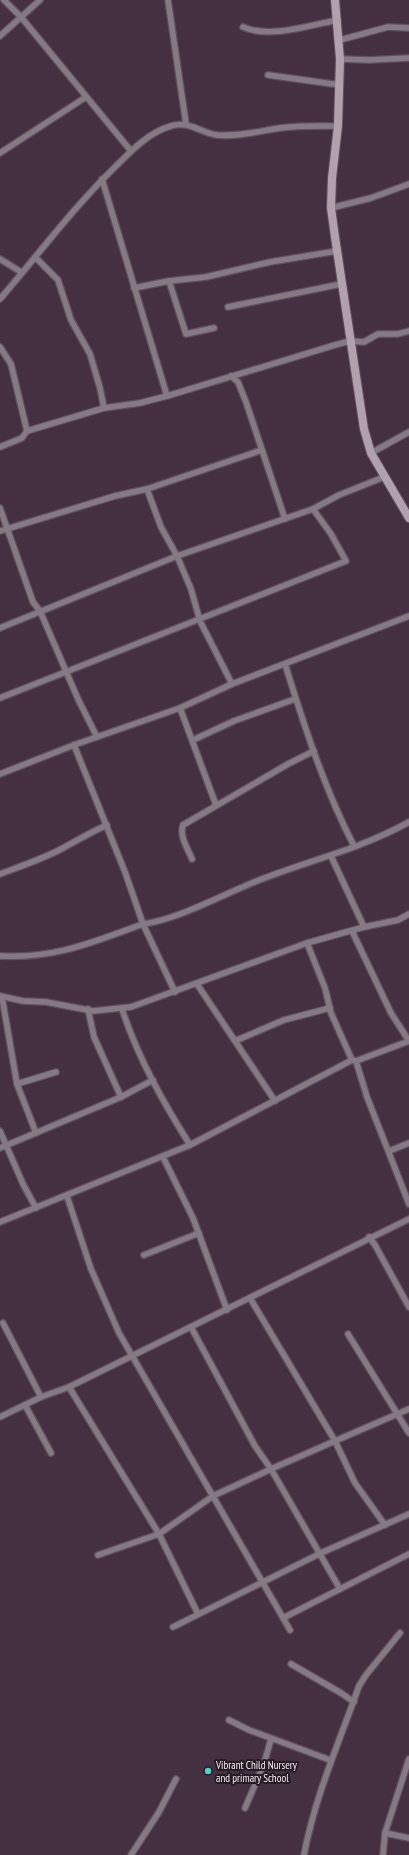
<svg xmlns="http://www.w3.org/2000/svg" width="409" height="1855" font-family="'PT Sans Narrow',sans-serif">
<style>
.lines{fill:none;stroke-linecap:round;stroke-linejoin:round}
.street-casing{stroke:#614e5e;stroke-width:8}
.secondary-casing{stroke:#614e5e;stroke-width:10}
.street{stroke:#857a83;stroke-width:5.5}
.secondary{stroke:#b1a0ae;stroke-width:8}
.poi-dot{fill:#55cec6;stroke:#251b23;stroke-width:1.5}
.labels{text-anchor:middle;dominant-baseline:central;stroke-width:4;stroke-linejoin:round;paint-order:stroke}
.poi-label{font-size:11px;fill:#faedf8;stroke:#251b23;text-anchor:start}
</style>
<rect width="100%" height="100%" fill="#443041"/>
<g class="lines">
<defs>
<g id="street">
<polyline points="4,0 21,17 131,151"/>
<polyline points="168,0 186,124"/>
<path d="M243 27C271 39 309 25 338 20"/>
<polyline points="0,36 40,0"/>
<polyline points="340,40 388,27 409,28"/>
<polyline points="340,59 369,60 409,58"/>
<polyline points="268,75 340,85"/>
<polyline points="0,153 86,97"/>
<polyline points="102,179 167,396"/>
<polyline points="331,208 371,198 409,184"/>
<polyline points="35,257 58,280 71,320 90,354 100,388 104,408"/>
<polyline points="0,259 21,272"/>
<polyline points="169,281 186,334 214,328"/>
<polyline points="134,288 169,281 206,277 270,262 337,251"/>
<path d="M0 299C38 255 73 208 115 167 131 151 149 132 171 126 188 120 201 133 217 135 238 137 260 131 280 128 299 125 319 126 338 126"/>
<polyline points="228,307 341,284"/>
<polyline points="0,347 11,364 27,431 22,438 0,447"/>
<polyline points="231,376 238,382 246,402 285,519"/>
<polyline points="27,431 104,408 140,403 167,396 335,345 350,341 364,342 378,334 398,334 409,331"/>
<polyline points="371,453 409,432"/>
<polyline points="147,489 161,527 177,556 191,589 200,621 232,684"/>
<polyline points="0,508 33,602 40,611 78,699 97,737"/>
<polyline points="0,531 115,496 147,489 262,450"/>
<polyline points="0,628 177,556 313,509 339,495 384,477"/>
<path d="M285 664C304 725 324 788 354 846"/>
<polyline points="0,698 346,561 331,534 313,509"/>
<polyline points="180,708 216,805"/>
<polyline points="193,740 234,721 295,699"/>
<polyline points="74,745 125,872 143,924 175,992"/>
<polyline points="0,774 74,745 180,708 232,684 409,616"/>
<polyline points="331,856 364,927"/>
<path d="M192 859C188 849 179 836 183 825L288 764 314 751"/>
<path d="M0 874C21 866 43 859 63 848 78 840 91 832 107 825"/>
<path d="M143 924C177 920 224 894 257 881 307 861 361 849 409 822"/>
<polyline points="352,931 391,1013 409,1041"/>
<polyline points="307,943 325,988 331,1013 352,1060"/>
<path d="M0 956C55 959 93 942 143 924"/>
<polyline points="197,984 275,1101"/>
<polyline points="0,996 23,1001 46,1002 93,1011 131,1007 307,943 364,927 398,920 409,914"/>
<polyline points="2,997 17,1084 36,1133"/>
<polyline points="88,1009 94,1037 121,1097"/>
<path d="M122 1009C138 1058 163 1102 190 1145"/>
<polyline points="235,1041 284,1020 330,1008"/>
<polyline points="356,1061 367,1097 409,1204"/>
<polyline points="17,1084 56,1072"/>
<polyline points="0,1131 23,1184 36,1208"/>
<polyline points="0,1148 121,1097 153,1080"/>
<polyline points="389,1151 409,1143"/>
<polyline points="163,1157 193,1218 227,1310"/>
<polyline points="67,1196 91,1269 119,1333 290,1630"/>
<polyline points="0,1222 190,1145 352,1060 356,1061 409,1041"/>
<polyline points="369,1237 375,1245 409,1307"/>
<polyline points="144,1255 199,1233"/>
<polyline points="250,1298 335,1441 409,1409"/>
<polyline points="3,1323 41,1397"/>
<polyline points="191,1327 255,1446 271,1469 335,1441 355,1483 385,1525"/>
<polyline points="348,1334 409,1433"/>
<polyline points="69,1387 159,1534 98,1555"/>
<polyline points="25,1405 51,1453"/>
<polyline points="0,1417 41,1397 69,1387 409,1219"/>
<polyline points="198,1614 159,1534 213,1496 271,1469 340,1589"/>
<polyline points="283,1618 409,1554"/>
<polyline points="173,1627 321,1553 409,1514"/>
<polyline points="291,1664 341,1693 354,1702"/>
<polyline points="229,1720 249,1730 330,1760"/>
<polyline points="245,1808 264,1764 271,1739"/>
<polyline points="385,1833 409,1838"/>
<polyline points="131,1855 159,1812 176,1779"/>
<path d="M304 1855C315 1796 339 1743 359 1686L366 1675 400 1633"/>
<polyline points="383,1855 385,1833 409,1759"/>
</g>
<polyline id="secondary" points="335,0 340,59 338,126 332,178 331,208 335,237 364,429 371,453 409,518"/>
</defs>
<use href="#street" class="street-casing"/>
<use href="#secondary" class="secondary-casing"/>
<use href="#street" class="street"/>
<use href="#secondary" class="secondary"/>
</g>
<circle class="poi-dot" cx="208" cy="1771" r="4"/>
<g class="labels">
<g class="poi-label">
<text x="216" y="1765">Vibrant Child Nursery<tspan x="216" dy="13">and primary School</tspan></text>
</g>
</g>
</svg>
